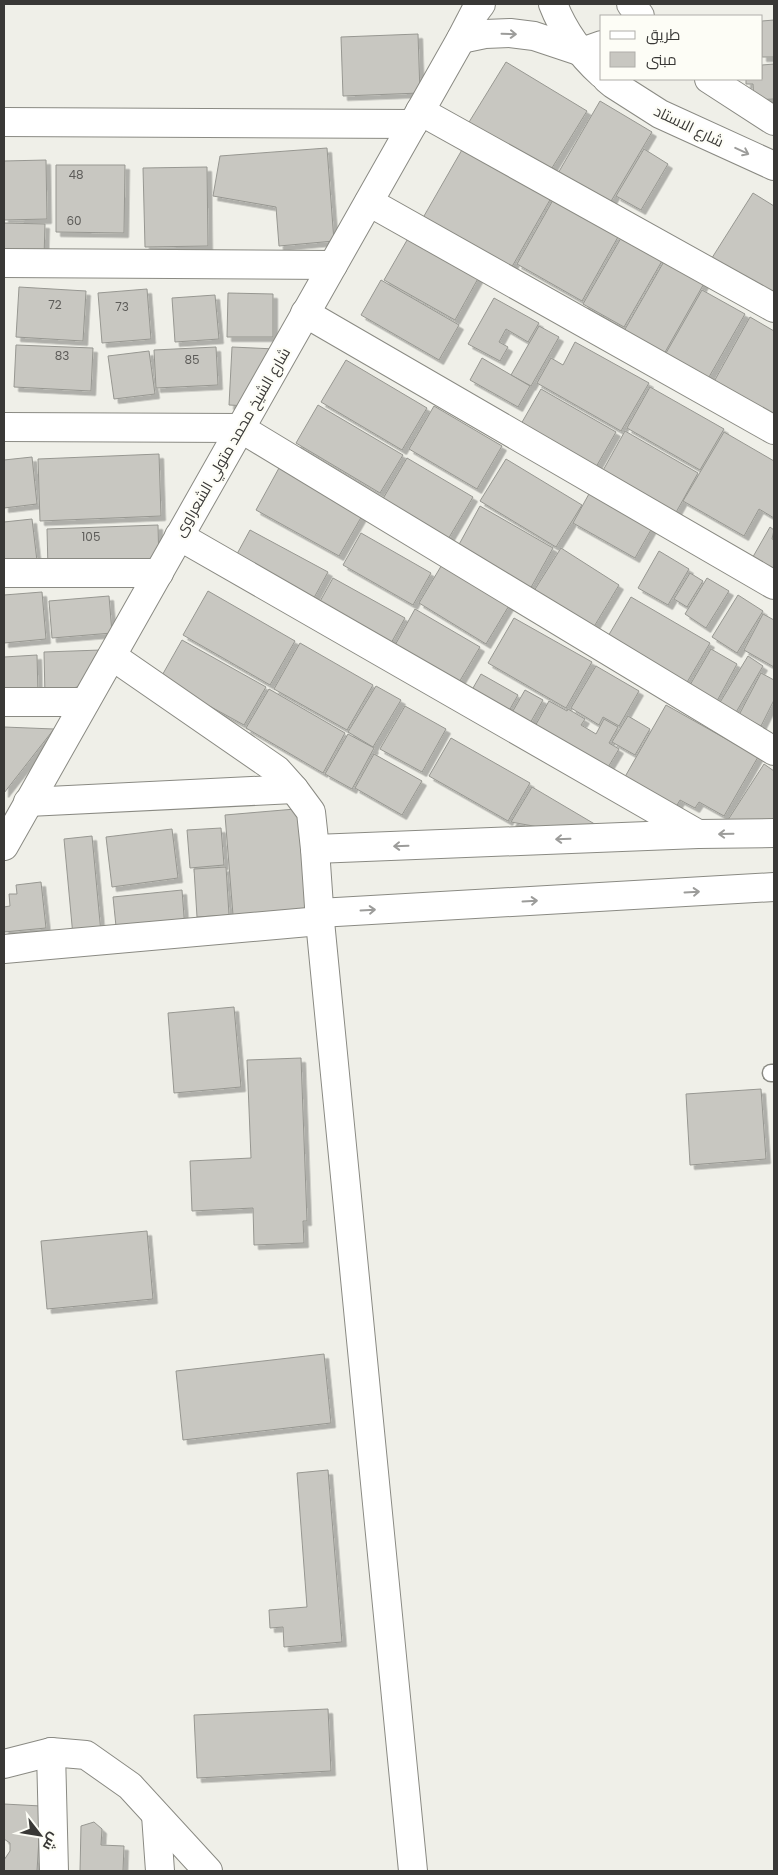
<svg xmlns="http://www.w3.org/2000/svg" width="778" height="1875" font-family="Poppins,Cairo,sans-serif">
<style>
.building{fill:#c8c7c1;stroke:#979791;filter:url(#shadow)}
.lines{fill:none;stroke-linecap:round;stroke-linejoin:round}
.lane-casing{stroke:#8a8a83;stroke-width:19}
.street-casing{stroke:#8a8a83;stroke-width:30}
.secondary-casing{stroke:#8a8a83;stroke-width:30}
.lane{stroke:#fff;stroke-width:16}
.street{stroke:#fff;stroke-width:28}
.secondary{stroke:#fff;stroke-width:28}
.oneway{stroke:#9c9c9a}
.labels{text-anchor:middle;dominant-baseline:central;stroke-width:4.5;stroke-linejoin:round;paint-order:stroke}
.number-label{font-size:12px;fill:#5d5c59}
.street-label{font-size:15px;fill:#393836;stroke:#fdfdf6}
</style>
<defs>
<filter id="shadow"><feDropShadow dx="4.5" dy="4.5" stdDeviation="0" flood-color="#0004"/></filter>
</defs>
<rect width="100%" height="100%" fill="#efefe8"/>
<g class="building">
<polygon points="774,20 774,57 762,57 762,21"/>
<polygon points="418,34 420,93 343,96 341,37"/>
<polygon points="506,62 587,111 547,176 466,127"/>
<polygon points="774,64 774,99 754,100 753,84 746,84 746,79 762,79 762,65"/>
<polygon points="600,101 652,132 610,203 557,175"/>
<polygon points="327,148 334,241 279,246 276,207 213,196 220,156"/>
<polygon points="463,148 551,198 509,272 420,223"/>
<polygon points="644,149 668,164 641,210 616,196"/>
<polygon points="46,160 47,219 4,220 4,161"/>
<polygon points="56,165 125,165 124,233 56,232"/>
<polygon points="207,167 208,246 145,247 143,168"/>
<polygon points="753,193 774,206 774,303 710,261"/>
<polygon points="553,200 618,237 582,301 517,264"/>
<polygon points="4,223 45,224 44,258 4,257"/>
<polygon points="625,231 666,254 624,327 583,304"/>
<polygon points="410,235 480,275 455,320 384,280"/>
<polygon points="666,258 706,280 664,354 624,331"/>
<polygon points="381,280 459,325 439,360 361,315"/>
<polygon points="19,287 86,291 83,341 16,337"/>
<polygon points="147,289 151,339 102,343 98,293"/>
<polygon points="702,290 745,314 705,384 662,360"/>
<polygon points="228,293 273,294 273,337 227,337"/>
<polygon points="215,295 219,339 175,342 172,298"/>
<polygon points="494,298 539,323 528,342 506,329 499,342 508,347 500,361 468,344"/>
<polygon points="750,317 774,331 774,423 711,387"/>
<polygon points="539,326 559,337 531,386 511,375"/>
<polygon points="575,342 649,383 621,431 537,383 551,358 563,365"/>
<polygon points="16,345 93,348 91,391 14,387"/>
<polygon points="216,347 218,385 156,388 154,350"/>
<polygon points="232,347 275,349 248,406 229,405"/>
<polygon points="149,351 155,394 114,399 108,356"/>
<polygon points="482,358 530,386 518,407 470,380"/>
<polygon points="346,360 427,408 402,450 321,402"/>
<polygon points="650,387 724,429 700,470 627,428"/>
<polygon points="541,389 616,432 596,467 521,424"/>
<polygon points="318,405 403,455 380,493 296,443"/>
<polygon points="434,406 502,446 477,489 409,449"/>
<polygon points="625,431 698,473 674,516 601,474"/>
<polygon points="724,432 774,461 774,518 759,509 744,536 683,501"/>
<polygon points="159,454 161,516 40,521 38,459"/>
<polygon points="32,457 37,504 4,508 4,460"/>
<polygon points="407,458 473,497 447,541 381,502"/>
<polygon points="506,459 582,505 556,547 480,501"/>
<polygon points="279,468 363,514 339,556 256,510"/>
<polygon points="590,492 652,528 635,558 573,523"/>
<polygon points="480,506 553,548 529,591 456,550"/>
<polygon points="32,519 37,561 4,565 4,522"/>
<polygon points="158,525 159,565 48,569 47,529"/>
<polygon points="770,527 774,530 772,539 774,540 774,575 750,562"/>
<polygon points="250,530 328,572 309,607 231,565"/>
<polygon points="361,533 431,573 413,605 343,565"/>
<polygon points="561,548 619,585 592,630 532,594"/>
<polygon points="659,551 689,569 668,605 638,588"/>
<polygon points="446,558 513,599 486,644 419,603"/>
<polygon points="690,573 703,581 687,607 674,599"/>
<polygon points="333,578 405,618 390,645 318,605"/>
<polygon points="707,578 729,591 706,628 685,614"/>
<polygon points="208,591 295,641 270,685 183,635"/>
<polygon points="42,592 46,639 4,643 4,595"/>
<polygon points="738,595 763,611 737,653 712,637"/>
<polygon points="109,596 112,633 52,638 49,601"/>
<polygon points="631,597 710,643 686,684 607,638"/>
<polygon points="415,609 480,647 458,684 394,647"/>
<polygon points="763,614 774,620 774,667 744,650"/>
<polygon points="514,618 592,662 566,708 488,663"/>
<polygon points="182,640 266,687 244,725 160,679"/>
<polygon points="300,643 373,685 347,730 274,689"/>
<polygon points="711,649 737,664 717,701 690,685"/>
<polygon points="101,650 91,683 45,696 44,652"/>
<polygon points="37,655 38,694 4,696 4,657"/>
<polygon points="748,656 763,666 735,714 719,704"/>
<polygon points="596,666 639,691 619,726 603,717 599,725 571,708"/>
<polygon points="761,673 774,680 774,700 761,726 739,715"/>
<polygon points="481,674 518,695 506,716 469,695"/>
<polygon points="376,686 401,700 373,747 348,732"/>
<polygon points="269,689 345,733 323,773 246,728"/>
<polygon points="525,690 543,700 528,727 510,716"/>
<polygon points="549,701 567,711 568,709 585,719 581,725 596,734 604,719 618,727 609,743 619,749 607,769 534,728"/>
<polygon points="666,705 758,757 724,816 699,802 695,808 680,800 673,812 622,782"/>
<polygon points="405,706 446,729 422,772 380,749"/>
<polygon points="628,716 650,729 635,755 612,742"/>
<polygon points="4,727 54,729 4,793"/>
<polygon points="348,734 374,748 352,789 325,774"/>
<polygon points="451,738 530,783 508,821 429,776"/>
<polygon points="374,754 422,781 402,815 355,788"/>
<polygon points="764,764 774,771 774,825 726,823"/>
<polygon points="532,787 598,826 588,836 511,822"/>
<polygon points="307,808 315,908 233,915 225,815"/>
<polygon points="221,828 224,865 190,868 187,830"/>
<polygon points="172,829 178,878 112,887 106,837"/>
<polygon points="92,836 101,933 73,936 64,839"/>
<polygon points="226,867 229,915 197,917 194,869"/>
<polygon points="41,882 46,928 4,932 4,907 10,906 9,894 17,894 16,885"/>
<polygon points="182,890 185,929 117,936 113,897"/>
<polygon points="234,1007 241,1087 174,1093 168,1013"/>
<polygon points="301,1058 307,1221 303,1221 304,1243 254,1245 253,1208 192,1211 190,1161 251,1158 247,1060"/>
<polygon points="761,1089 766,1159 690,1165 686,1094"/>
<polygon points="147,1231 153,1299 47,1309 41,1241"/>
<polygon points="324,1354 331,1423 183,1440 176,1371"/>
<polygon points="328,1470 342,1642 284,1647 283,1627 270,1628 269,1610 307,1607 297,1473"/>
<polygon points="328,1709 331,1771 197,1778 194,1715"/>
<polygon points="4,1804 41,1806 37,1871 4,1871 4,1860 10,1851 10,1843 4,1839"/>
<polygon points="94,1822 102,1829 101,1845 124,1846 123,1871 80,1871 81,1826"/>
</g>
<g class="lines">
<defs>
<polyline id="lane" points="771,1073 774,1073"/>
<g id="street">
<polyline points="461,39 485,34 510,33 534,36 582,52 602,45"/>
<polyline points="420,111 774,308"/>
<polyline points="4,122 413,124"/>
<polyline points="369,202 774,430"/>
<polyline points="4,263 333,265"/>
<polyline points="305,313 774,585"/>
<polyline points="4,427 240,428 774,751"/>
<polyline points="179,536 698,834"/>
<polyline points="4,573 159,573"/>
<polyline points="112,656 277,770 294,789 311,812 315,849 320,921 413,1871"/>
<polyline points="4,702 85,702"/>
<polyline points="28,802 294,789"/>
<polyline points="4,846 461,39 475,12 481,4"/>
<polyline points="315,849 698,834 774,833"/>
<polyline points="319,913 774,887"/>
<polyline points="4,949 320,921"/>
<polyline points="51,1752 54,1871"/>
<polyline points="4,1764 51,1752 86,1755 130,1786 208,1871"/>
<polyline points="156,1815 160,1871"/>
</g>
<g id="secondary">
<path d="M553 4C563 30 581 55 602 74"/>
<polyline points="631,4 640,16"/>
<polyline points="607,79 613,84 660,114 774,166"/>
<polyline points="709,79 774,121"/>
</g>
</defs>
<use href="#lane" class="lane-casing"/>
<use href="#street" class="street-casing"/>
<use href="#secondary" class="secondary-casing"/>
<use href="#lane" class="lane"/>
<use href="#street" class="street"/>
<use href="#secondary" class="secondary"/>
</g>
<defs><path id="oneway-shaft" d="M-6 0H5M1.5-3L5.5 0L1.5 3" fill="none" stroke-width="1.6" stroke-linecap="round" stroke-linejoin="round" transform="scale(1.25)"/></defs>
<g class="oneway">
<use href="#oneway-shaft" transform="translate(509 34) rotate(2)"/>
<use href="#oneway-shaft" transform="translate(742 151) rotate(25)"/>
<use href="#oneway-shaft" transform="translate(726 834) rotate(179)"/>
<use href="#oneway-shaft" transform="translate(563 839) rotate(178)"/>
<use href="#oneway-shaft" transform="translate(401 846) rotate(178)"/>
<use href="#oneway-shaft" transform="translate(692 892) rotate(-3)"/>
<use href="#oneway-shaft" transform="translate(530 901) rotate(-3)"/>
<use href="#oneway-shaft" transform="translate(368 910) rotate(-3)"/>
</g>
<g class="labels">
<g class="number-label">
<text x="76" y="174">48</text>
<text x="74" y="220">60</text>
<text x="55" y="304">72</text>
<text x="122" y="306">73</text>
<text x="62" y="355">83</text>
<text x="192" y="359">85</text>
<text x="91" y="536">105</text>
</g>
<g class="street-label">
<text transform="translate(689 126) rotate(26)">شارع الاستاد</text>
<text transform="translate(232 442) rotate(-60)">شارع الشيخ محمد متولي الشعراوى</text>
</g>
</g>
<rect width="778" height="1875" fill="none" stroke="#393836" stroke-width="10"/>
<rect x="600" y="15" width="162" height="65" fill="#fdfdf6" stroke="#afaea9"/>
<rect x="610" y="31" width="25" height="8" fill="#ffffff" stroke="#afaea9"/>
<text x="646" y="40" font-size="15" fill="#393836">طريق</text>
<rect x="610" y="52" width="25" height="15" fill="#c8c7c1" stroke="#afaea9"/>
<text x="646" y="65" font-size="15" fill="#393836">مبنى</text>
<g transform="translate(40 1835) rotate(121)" stroke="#fdfdf6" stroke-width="4" paint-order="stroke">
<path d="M0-4L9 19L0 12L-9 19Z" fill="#393836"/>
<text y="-8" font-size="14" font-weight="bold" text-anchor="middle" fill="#393836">ش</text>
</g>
</svg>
